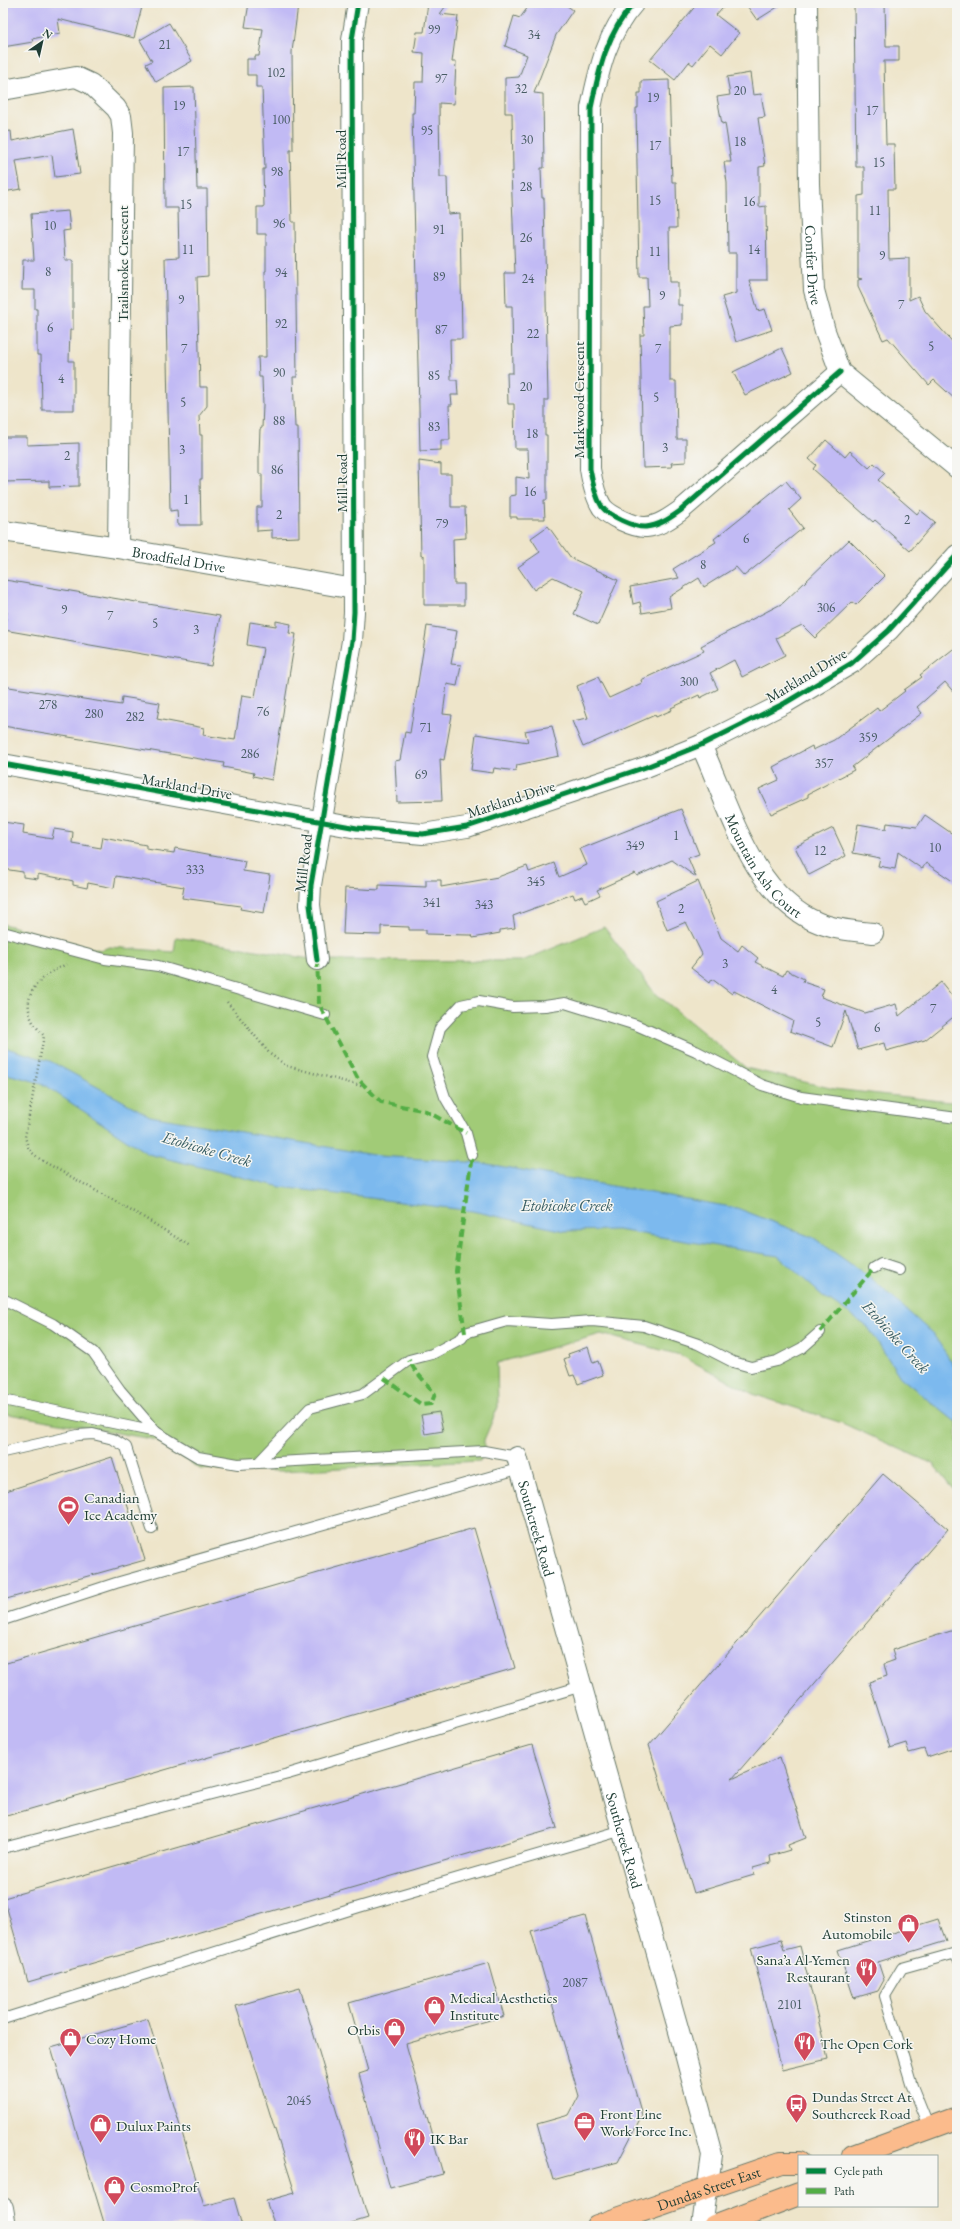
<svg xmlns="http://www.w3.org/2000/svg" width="960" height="2229" font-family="'EB Garamond',serif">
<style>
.green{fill:#a1cb77;stroke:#608456}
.water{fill:#7bb9ee;stroke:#4d7b91}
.building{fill:#c1baf4}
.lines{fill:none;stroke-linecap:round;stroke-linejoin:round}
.lane-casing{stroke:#677868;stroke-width:12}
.street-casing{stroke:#677868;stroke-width:22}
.primary-casing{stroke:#677868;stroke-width:24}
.path{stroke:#677868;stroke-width:2.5;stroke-dasharray:1 3;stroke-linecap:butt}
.lane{stroke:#fff;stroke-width:10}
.street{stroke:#fff;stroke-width:20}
.primary{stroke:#fbbb8c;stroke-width:22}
.quiet{stroke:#52ad45;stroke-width:4;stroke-dasharray:8 4;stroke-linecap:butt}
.cycleway-casing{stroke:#f6f6f2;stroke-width:8}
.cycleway{stroke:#00873e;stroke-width:5}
.labels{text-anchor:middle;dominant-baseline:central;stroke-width:3;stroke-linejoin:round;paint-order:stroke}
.number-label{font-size:13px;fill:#485c64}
.street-label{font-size:15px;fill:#1f3d34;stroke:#f6f6f2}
.poi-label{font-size:15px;fill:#1f3d34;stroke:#f6f6f2;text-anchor:start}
.water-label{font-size:16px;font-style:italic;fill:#365c62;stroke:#f6f6f2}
</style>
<rect width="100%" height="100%" fill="#f6f6f2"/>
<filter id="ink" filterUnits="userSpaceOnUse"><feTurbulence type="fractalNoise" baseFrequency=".025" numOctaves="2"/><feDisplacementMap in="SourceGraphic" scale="8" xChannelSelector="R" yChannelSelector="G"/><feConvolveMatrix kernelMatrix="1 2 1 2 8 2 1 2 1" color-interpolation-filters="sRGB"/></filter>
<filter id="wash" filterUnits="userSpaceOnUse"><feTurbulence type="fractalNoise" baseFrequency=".012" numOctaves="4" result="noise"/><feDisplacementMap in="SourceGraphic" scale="16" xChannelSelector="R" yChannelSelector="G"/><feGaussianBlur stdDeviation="0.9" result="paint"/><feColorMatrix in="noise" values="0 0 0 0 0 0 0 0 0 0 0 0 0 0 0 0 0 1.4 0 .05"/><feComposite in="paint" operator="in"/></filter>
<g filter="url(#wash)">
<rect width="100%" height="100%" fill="#eee5ca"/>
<polygon class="green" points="3,924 100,950 110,947 174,952 176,937 317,960 522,961 604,927 654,992 746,1068 834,1089 950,1102 957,1098 957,1493 933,1464 842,1423 753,1394 680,1355 601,1334 497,1363 498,1407 484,1440 484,1451 480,1461 283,1471 200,1469 157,1440 3,1413"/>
<polygon class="water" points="3,1047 50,1061 150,1116 379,1156 482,1163 737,1208 814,1238 872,1279 933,1334 957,1370 957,1423 900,1377 868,1327 824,1297 778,1256 617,1230 565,1231 472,1211 281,1187 148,1154 41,1083 3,1073"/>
<g id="blocks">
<g class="building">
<polygon points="3,3 143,3 134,38 58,19 60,33 32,39 33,42 3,47"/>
<polygon points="249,3 298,5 292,52 293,150 290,150 292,222 295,222 297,377 293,377 295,427 298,427 299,537 272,538 272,530 257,531 257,507 262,507 262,474 259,474 259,454 260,429 262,428 263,405 262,377 259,377 258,357 266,357 265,271 266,271 266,234 257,234 257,207 264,207 263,169 265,169 262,87 256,87 256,75 247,75 247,59 255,59 255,56 259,56 263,29 245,27"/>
<polygon points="428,3 448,3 440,14 458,16 452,62 456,62 454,104 439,103 440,177 447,177 448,214 460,213 462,339 450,339 451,380 457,380 458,395 451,395 452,405 449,405 450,440 441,440 441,450 420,451 412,113 414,113 415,82 423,82 424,53 414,52 417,32 424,32"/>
<polygon points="531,3 563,3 573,10 556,35 534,93 543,94 544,168 541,168 542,198 544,198 548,400 545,400 545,435 547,435 547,500 544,500 545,519 517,519 517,517 510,517 510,496 516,495 516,477 529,479 528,449 515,449 514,404 508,404 507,373 513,373 512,306 506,306 505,273 515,273 511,172 513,172 512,113 505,113 505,78 519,77 527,55 505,46 514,16 520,18"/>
<polygon points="698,3 726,3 716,15 739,33 722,54 710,44 693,65 689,62 675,80 650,60"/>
<polygon points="745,3 784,3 757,20"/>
<polygon points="854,3 885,3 886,46 899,46 899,61 884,61 886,144 894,144 895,189 888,189 889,259 909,258 909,300 918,296 925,311 957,347 957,401 934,380 929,385 888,338 883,340 858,287 858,280 862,279 858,278 858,196 864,195 864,167 856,167"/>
<polygon points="169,23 192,61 156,82 146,64 152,61 140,40"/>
<polygon points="750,73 753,95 761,94 765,117 758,118 765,166 759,167 759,207 766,206 767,280 749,280 758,311 765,309 772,330 736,342 722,297 736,293 736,253 728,253 727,183 724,162 731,162 725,123 722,124 717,97 730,95 727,77"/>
<polygon points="669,80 672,182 676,182 677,228 669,228 670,282 678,282 678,305 682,305 682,325 670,326 670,381 676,381 677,439 686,439 686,462 671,463 672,467 643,468 640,335 644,335 643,306 648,306 647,277 639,277 636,108 638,108 638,93 641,93 641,81"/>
<polygon points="194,87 197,189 207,189 208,276 197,277 200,387 207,387 207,406 199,416 200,435 202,435 202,479 200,479 201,525 178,525 177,510 170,511 165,258 179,257 178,208 165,208 164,88"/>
<polygon points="73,129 80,174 55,177 52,155 16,161 21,189 3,192 3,132 11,131 12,141"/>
<polygon points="68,211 70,230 63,231 65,260 73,260 73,330 70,330 69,361 74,361 74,410 42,410 41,355 37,355 37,309 35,309 35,290 22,290 23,260 34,260 31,214"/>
<polygon points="782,348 793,372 745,395 733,372"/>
<polygon points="3,437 27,437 27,445 79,443 79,486 49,487 49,481 3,482"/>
<polygon points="826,440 845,457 850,451 869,468 874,463 885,473 878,480 917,514 920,510 935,522 910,551 875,520 873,522 813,469 816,465 809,459"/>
<polygon points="419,461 441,464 441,474 451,474 451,507 465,507 466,538 453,539 454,584 464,584 464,605 424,605 424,555 421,556"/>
<polygon points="786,481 801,499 789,510 803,528 744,576 736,567 704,587 699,578 669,597 671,608 642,613 640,602 633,604 630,587 679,578 673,569 716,542 714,539"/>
<polygon points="548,526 571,558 618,580 598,625 574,614 584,591 553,577 534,590 518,567 540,552 531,538"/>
<polygon points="849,540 885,576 856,605 852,602 815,638 802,625 776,638 785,655 742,677 734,660 710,673 718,689 700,698 699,695 671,708 672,710 656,717 655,715 583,747 572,721 588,718 577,686 598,677 609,698 642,683 641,680 704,651 701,646 783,603"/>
<polygon points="5,580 220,616 211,666 4,630 7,612 3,612"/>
<polygon points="276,621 291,624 289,633 296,634 272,780 253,776 254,773 223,767 224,763 3,726 3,686 121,705 122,697 160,703 157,719 204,728 203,735 235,740 242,695 255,697 263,648 247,645 250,622 276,626"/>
<polygon points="427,626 457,631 451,664 461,665 457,686 447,684 443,714 452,715 444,760 440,759 442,801 397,802 395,761 400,760 405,732 410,733"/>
<polygon points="957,646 957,696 945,682 917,707 922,713 852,767 854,770 808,794 808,797 771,814 759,789 779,780 773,767 812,746 813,750 834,740 877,708 879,711 905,691 904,690 922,677 920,675"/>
<polygon points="552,726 559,756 517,765 516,771 494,768 493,773 471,770 476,734 528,742 525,731"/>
<polygon points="681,809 699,854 688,858 696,877 672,860 637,876 635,873 597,890 600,895 585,902 582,896 575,899 573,894 513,916 515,928 500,930 500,933 473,938 472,935 468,935 426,934 426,930 409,930 409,927 381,926 381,935 343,934 345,888 379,890 379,885 426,887 426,880 441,880 441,887 498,877 527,866 529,872 554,863 559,877 587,865 580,849"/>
<polygon points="925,815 957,837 957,884 926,863 922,869 898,852 895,869 878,866 880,858 853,853 858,824 886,829 887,823 917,827"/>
<polygon points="3,822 24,825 23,834 52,839 54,829 73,832 72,843 101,848 103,837 146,845 146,849 174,853 175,848 245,861 243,871 270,875 264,913 240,909 241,906 182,898 184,887 116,876 114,888 88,883 87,888 73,885 73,881 69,880 38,874 38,879 23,877 23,872 3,869"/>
<polygon points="833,828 846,856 809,875 795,847"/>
<polygon points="698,881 721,938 738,951 742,945 758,958 755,962 783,976 786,970 804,979 803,982 824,989 821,997 865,1013 896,1004 899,1016 941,982 957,1002 957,1014 925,1040 886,1051 884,1043 858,1050 846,1011 833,1047 790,1031 793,1021 734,991 732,994 712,979 710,983 691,968 702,954 686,922 667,930 656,901"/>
<polygon points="588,1347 593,1363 598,1361 603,1375 578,1384 574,1375 570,1376 564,1359 569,1357 568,1354"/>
<polygon points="439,1412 443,1431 425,1434 421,1415"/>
<polygon points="112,1457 145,1560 3,1600 3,1492"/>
<polygon points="883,1474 948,1529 732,1779 780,1757 806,1838 788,1845 790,1850 770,1856 771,1863 753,1868 754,1875 694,1893 649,1745"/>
<polygon points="474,1528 515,1668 3,1817 3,1664"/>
<polygon points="957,1629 957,1747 927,1757 924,1749 909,1753 906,1743 890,1748 869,1682 887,1676 884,1664 895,1660 892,1650"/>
<polygon points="532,1745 557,1828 28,1982 4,1898"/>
<polygon points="585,1916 642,2115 618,2162 553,2180 537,2124 569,2115 579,2096 531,1931"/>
<polygon points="938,1919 946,1941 878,1962 884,1980 878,1991 854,1998 838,1950"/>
<polygon points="781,1940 784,1950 800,1946 828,2059 782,2070 751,1948"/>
<polygon points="489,1963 504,2016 406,2044 443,2174 390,2188 359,2074 368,2071 349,2003"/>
<polygon points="300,1988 368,2218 342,2226 275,2226 266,2201 295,2193 236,2006"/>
<polygon points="148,2019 204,2206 234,2198 242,2226 105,2226 51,2047"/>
</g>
</g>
</g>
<g filter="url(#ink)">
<use href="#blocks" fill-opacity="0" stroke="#677868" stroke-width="1"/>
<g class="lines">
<defs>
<g id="lane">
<polyline points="3,932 105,959 158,966 325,1015"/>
<polyline points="472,1155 466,1133 445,1097 432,1057 440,1028 461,1005 479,1001 513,1007 545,1006 565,1003 636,1025 696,1051 762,1085 801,1097 957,1118"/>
<polyline points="874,1268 881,1264 899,1270"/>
<polyline points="3,1299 53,1324 93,1352 120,1390 156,1432"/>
<polyline points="3,1400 156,1432 198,1457 238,1464 484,1451 517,1457"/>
<polyline points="3,1452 78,1435 93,1434 113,1439 126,1447 152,1529"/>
<polyline points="258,1463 310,1408 363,1394 409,1360 432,1354 462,1338 465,1333 507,1321 551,1324 592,1321 644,1326 698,1344 733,1362 751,1367 777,1361 802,1348 820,1332"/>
<polyline points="3,1620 116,1583 521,1468"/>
<polyline points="3,1848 288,1774 582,1686"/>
<polyline points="3,2019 359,1907 623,1830"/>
<polyline points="929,2128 912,2086 885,1996 902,1968 956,1953 957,1958"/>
</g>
<g id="street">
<path d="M634 3C607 33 599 69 591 108L590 469C592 481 595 496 602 507 609 516 635 528 646 527 659 526 670 518 680 511L840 372"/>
<path id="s1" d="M807 3 809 184 814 290 825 331 840 372 957 468"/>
<polyline points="3,90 76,77 91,84 116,108 121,116 123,133 118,548"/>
<path id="s2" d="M3 531 118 548 354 589"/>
<path id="s3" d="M701 745C729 805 752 897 819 923 836 930 855 931 873 933"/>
<polyline points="3,764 357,828 423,834 467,827 646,767 701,745 785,703 852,663 889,630 957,555"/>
<polyline points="317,960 310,905 311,885 352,641 354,612 352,40 358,3"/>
<path id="s4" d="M517 1457 680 2035 712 2155 702 2226"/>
<polyline points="3,2208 6,2226"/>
</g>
<g id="primary">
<polyline points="853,2156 957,2118"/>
<path id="s5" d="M597 2226 781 2163H799"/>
<polyline points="714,2226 799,2194"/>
</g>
</defs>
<use href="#lane" class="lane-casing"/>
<use href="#street" class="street-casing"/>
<use href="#primary" class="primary-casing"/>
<g class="path">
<path d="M67 964C45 974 21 990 31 1018 33 1024 40 1031 44 1036L25 1137 29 1150 41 1160 143 1217 190 1246"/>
<polyline points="227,1002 270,1054 287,1066 365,1087"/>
</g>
<use href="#lane" class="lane"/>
<use href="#street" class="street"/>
<use href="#primary" class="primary"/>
<g class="quiet">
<polyline points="317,960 319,1004 358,1079 381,1102 426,1111 466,1133"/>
<polyline points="820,1332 874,1268"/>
<polyline points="465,1333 456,1271 472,1155"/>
<polyline points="384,1378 422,1405 431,1404 435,1394 414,1369 409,1360"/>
</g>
<defs>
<g id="cycleway">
<path d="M634 3C607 33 599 69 591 108L590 469C592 481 595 496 602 507 609 516 635 528 646 527 659 526 670 518 680 511L840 372"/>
<polyline points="3,764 357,828 423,834 467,827 646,767 701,745 785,703 852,663 889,630 957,555"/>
<polyline points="317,960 310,905 311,885 352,641 354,612 352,40 358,3"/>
</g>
</defs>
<use href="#cycleway" class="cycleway-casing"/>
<use href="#cycleway" class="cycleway"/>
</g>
</g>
<defs>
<symbol id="stadium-pin" viewBox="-11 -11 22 30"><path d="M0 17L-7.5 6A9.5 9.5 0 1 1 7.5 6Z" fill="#d1495b" stroke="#f6f6f2"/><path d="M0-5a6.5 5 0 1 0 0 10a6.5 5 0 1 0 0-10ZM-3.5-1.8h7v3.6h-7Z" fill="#fff"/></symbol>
<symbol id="shop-pin" viewBox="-11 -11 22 30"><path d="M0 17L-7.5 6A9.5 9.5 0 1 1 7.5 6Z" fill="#d1495b" stroke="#f6f6f2"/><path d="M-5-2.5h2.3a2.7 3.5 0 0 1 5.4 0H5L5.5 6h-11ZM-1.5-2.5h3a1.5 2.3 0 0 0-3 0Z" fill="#fff"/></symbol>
<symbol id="restaurant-pin" viewBox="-11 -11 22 30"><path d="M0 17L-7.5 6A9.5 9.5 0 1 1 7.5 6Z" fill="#d1495b" stroke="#f6f6f2"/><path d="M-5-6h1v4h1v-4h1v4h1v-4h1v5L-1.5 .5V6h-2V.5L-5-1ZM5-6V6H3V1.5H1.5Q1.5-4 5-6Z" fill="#fff"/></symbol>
<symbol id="bus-pin" viewBox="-11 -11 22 30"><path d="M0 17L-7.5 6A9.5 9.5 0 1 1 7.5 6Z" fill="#d1495b" stroke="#f6f6f2"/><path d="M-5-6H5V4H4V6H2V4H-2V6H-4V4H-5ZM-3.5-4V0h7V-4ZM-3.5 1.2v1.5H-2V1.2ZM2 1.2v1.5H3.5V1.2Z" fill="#fff"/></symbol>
<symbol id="office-pin" viewBox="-11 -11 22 30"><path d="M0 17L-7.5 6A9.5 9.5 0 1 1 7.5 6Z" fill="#d1495b" stroke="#f6f6f2"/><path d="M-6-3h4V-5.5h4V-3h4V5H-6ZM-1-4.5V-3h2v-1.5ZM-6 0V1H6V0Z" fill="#fff"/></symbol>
</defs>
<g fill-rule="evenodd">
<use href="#stadium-pin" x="56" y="1494" width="25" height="34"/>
<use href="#shop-pin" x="896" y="1912" width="25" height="34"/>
<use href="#restaurant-pin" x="854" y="1956" width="25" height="34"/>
<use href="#shop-pin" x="422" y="1994" width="25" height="34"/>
<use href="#shop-pin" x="382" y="2016" width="25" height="34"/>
<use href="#shop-pin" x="58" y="2026" width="25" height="34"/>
<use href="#restaurant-pin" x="792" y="2030" width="25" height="34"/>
<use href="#bus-pin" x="784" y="2092" width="25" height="34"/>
<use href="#office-pin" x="572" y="2110" width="25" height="34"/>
<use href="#shop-pin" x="88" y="2112" width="25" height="34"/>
<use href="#restaurant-pin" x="402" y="2126" width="25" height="34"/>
<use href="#shop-pin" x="102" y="2174" width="25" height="34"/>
</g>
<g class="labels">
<g class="number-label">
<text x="434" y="29">99</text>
<text x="534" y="34">34</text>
<text x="165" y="44">21</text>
<text x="276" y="72">102</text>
<text x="441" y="78">97</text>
<text x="521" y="88">32</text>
<text x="740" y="90">20</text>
<text x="653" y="97">19</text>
<text x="179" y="105">19</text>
<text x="872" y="110">17</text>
<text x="281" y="119">100</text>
<text x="427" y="130">95</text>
<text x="527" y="139">30</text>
<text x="740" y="141">18</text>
<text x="655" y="145">17</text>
<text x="183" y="151">17</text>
<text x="879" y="162">15</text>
<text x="277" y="171">98</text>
<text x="526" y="186">28</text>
<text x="655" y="200">15</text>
<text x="749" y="201">16</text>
<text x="186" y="204">15</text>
<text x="875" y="210">11</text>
<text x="279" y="223">96</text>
<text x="50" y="225">10</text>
<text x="439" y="229">91</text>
<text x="526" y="237">26</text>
<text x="188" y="249">11</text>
<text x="754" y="249">14</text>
<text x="655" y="251">11</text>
<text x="882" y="255">9</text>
<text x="48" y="271">8</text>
<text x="281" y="272">94</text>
<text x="439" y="276">89</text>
<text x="528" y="278">24</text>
<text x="662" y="295">9</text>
<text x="181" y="299">9</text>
<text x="901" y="304">7</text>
<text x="281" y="323">92</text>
<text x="50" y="327">6</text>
<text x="441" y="329">87</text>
<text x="533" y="333">22</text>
<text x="931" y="346">5</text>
<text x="184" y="348">7</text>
<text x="658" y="348">7</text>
<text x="279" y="372">90</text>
<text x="434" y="375">85</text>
<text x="61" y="378">4</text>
<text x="526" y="386">20</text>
<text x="656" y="397">5</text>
<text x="183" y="402">5</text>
<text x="279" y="420">88</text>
<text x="434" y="426">83</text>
<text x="532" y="433">18</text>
<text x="665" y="447">3</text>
<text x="182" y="449">3</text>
<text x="67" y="455">2</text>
<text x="277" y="469">86</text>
<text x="530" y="491">16</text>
<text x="186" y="499">1</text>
<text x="279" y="514">2</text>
<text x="907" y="519">2</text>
<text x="442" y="523">79</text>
<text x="746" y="538">6</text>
<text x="703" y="564">8</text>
<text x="826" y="607">306</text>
<text x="64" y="609">9</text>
<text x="110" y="615">7</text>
<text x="155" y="623">5</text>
<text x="196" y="629">3</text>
<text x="689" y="681">300</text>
<text x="48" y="704">278</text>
<text x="263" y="711">76</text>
<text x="94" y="713">280</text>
<text x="135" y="716">282</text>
<text x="426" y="727">71</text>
<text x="868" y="737">359</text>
<text x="250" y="753">286</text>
<text x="824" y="763">357</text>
<text x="421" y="774">69</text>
<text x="676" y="835">1</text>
<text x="635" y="845">349</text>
<text x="935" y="847">10</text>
<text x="820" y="850">12</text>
<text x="195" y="869">333</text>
<text x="536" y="881">345</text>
<text x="432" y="902">341</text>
<text x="484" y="904">343</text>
<text x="681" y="908">2</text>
<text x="725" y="963">3</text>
<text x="774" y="989">4</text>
<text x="933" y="1008">7</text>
<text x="818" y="1022">5</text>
<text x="877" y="1027">6</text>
<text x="575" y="1982">2087</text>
<text x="790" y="2004">2101</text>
<text x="299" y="2100">2045</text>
</g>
<g class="street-label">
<text transform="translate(340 159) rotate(-90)">Mill Road</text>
<text transform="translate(122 264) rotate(-90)">Trailsmoke Crescent</text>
<text stroke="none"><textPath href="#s1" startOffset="262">Conifer Drive</textPath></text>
<text transform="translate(578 400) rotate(-90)">Markwood Crescent</text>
<text transform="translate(341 483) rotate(-90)">Mill Road</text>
<text stroke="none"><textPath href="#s2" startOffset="178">Broadfield Drive</textPath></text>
<text transform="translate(806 675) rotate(-31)">Markland Drive</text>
<text transform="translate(187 786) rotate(10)">Markland Drive</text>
<text transform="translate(511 799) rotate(-18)">Markland Drive</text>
<text stroke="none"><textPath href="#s3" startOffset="137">Mountain Ash Court</textPath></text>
<text transform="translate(303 863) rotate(-83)">Mill Road</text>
<text stroke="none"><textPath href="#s4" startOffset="74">Southcreek Road</textPath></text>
<text stroke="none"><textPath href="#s4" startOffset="398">Southcreek Road</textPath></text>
<text stroke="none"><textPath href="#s5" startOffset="118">Dundas Street East</textPath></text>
</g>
<g class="poi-label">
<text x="84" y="1497">Canadian<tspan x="84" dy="17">Ice Academy</tspan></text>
<text x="892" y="1916" text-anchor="end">Stinston<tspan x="892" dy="17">Automobile</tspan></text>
<text x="850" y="1959" text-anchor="end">Sana’a Al-Yemen<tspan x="850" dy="17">Restaurant</tspan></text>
<text x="450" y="1997">Medical Aesthetics<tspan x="450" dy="17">Institute</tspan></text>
<text x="380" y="2029" text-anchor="end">Orbis</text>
<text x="86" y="2038">Cozy Home</text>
<text x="820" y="2043">The Open Cork</text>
<text x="812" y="2096">Dundas Street At<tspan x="812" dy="17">Southcreek Road</tspan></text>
<text x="600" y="2113">Front Line<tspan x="600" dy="17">Work Force Inc.</tspan></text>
<text x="116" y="2125">Dulux Paints</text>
<text x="430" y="2138">IK Bar</text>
<text x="130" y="2186">CosmoProf</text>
</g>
<g class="water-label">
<text transform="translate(207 1149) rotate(16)">Etobicoke Creek</text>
<text x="567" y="1205">Etobicoke Creek</text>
<text transform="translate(896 1337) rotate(48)">Etobicoke Creek</text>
</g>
</g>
<rect width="960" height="2229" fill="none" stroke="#f6f6f2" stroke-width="16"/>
<rect x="798" y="2155" width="140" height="52" fill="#f6f6f2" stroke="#a0aca6"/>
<rect x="806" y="2168" width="20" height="6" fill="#00873e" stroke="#a0aca6"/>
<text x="834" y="2175" font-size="12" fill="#1f3d34">Cycle path</text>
<rect x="806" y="2188" width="20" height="6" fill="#52ad45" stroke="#a0aca6"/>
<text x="834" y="2195" font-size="12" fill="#1f3d34">Path</text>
<g transform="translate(42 42) rotate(34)" stroke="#f6f6f2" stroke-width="3" paint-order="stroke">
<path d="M0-3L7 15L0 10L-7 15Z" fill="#1f3d34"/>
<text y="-6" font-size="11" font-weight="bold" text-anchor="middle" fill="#1f3d34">N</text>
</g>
</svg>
